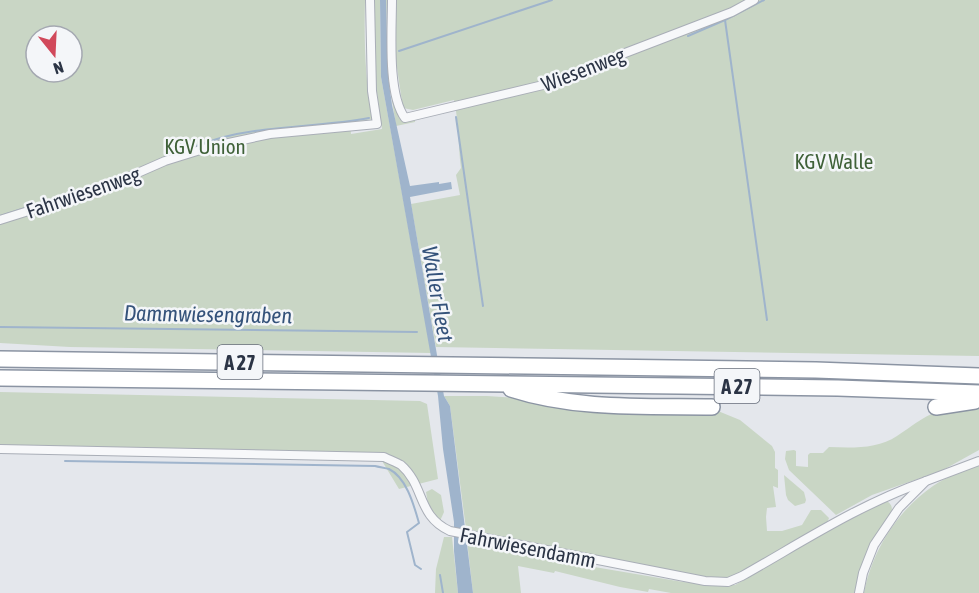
<svg xmlns="http://www.w3.org/2000/svg" width="979" height="593" font-family="'Asap Condensed',sans-serif">
<style>
.green{fill:#c9d6c5;fill-rule:evenodd}
.water{fill:#9fb4cc}
.lines{fill:none;stroke-linecap:round;stroke-linejoin:round}
.stream{stroke:#9fb4cc;stroke-width:2}
.street-casing{stroke:#a9aeb7;stroke-width:10}
.highway-casing{stroke:#8b94a3;stroke-width:18}
.street{stroke:#f7f8fa;stroke-width:8}
.highway{stroke:#fff;stroke-width:15}
.labels{text-anchor:middle;dominant-baseline:central;stroke-width:5;stroke-linejoin:round;paint-order:stroke}
.shield{fill:#f4f6f9;stroke:#676e7b;stroke-width:1.5}
.shield-label{font-size:20px;font-weight:bold;fill:#2b3445}
.street-label{font-size:21px;fill:#2b3445;stroke:#f4f6f9}
.park-label{font-size:21px;fill:#3f6138;stroke:#f4f6f9}
.water-label{font-size:22px;font-style:italic;fill:#34527a;stroke:#f4f6f9}
</style>
<rect width="100%" height="100%" fill="#e4e7ec"/>
<g class="green">
<path d="M0 0H365C364 40 365 79 372 119L350 123 351 134 382 129 375 78 373 0H380L381 77 431 353 70 347 0 343ZM36 36H72V72H36Z"/>
<polygon points="386,0 390,0 396,109 415,118 415,122 396,126 388,75"/>
<path d="M395 0H979V356L436 347 411 204 460 195 456 175 461 168C458 145 459 122 454 100L413 110 403 108 395 55Z"/>
<polygon points="0,392 420,401 427,404 438,479 399,489 382,461 70,455 69,447 0,445"/>
<polygon points="444,396 487,396 718,411 740,420 772,446 775,452 775,468 778,470 778,488 773,486 776,507 767,508 766,517 767,531 782,531 802,525 811,510 821,510 829,518 827,523 734,578 713,579 466,529 450,406"/>
<path d="M979 406V450L943 470 872 495 836 515 789 470 785 459 786 451 794 450 796 451V466L808 467V455L810 453H823L829 447C852 448 878 449 897 436 911 427 922 417 937 412 950 408 966 408 979 406Z"/>
<path d="M979 465V593H864C872 551 897 511 933 486 946 477 963 471 979 465Z"/>
<polygon points="784,475 804,492 806,500 805,503 795,506 788,500 786,495"/>
<polygon points="432,489 441,495 444,512 440,521 438,521 429,509 426,492"/>
<path d="M885 500C892 504 893 507 891 515L861 573 855 593H671L649 589 648 592 620 587 555 571 554 573 518 566 521 593H473L467 541 553 560 683 582 735 585 871 506Z"/>
<polygon points="444,537 452,537 458,593 435,593 436,569"/>
</g>
<polygon class="water" points="380,0 386,0 388,75 392,105 410,186 439,182 439,184 451,182 452,189 410,197 444,396 450,406 473,593 458,593 454,551 454,522 443,449 438,396 381,77"/>
<g class="lines">
<g class="stream">
<polyline points="725,20 767,320"/>
<polyline points="688,36 725,20 764,0"/>
<polyline points="399,51 552,0"/>
<polyline points="456,117 483,306"/>
<path d="M0 216C36 204 73 194 109 181 147 166 184 148 224 137 272 125 321 127 369 118"/>
<polyline points="0,327 417,332"/>
<path d="M65 461 375 466C379 467 385 468 389 469 407 478 414 506 419 523L407 532 415 565 421 569"/>
<polyline points="440,575 443,593"/>
</g>
<defs>
<g id="street">
<path d="M392 0C392 30 387 94 405 118L564 80 599 63 732 12 754 0"/>
<polyline points="0,220 108,186 165,161 210,147 270,134 377,124 372,91 370,0"/>
<path d="M0 449 384 457C390 460 396 462 401 465 425 486 417 516 450 531L705 581 728 582 742 576C804 541 858 505 926 481"/>
<polyline points="859,593 863,573 874,545 899,508 926,481 979,461"/>
</g>
<g id="highway">
<polyline points="0,359 816,370 979,376"/>
<polyline points="0,378 838,388 979,393"/>
<path d="M511 389C576 410 645 406 712 407"/>
<polyline points="936,407 975,401"/>
</g>
</defs>
<use href="#street" class="street-casing"/>
<use href="#highway" class="highway-casing"/>
<use href="#street" class="street"/>
<use href="#highway" class="highway"/>
</g>
<g class="labels">
<g class="shield">
<rect x="217.5" y="345" width="45" height="34" rx="4.5"/>
<rect x="714.5" y="369" width="45" height="34" rx="4.5"/>
</g>
<g class="shield-label">
<text x="240" y="362">A 27</text>
<text x="737" y="386">A 27</text>
</g>
<g class="street-label">
<text transform="translate(583 69) rotate(-21)">Wiesenweg</text>
<text transform="translate(83 192) rotate(-19)">Fahrwiesenweg</text>
<text transform="translate(528 547) rotate(11)">Fahrwiesendamm</text>
</g>
<g class="park-label">
<text x="205" y="146">KGV Union</text>
<text x="834" y="161">KGV Walle</text>
</g>
<g class="water-label">
<text transform="translate(438 294) rotate(80)">Waller Fleet</text>
<text transform="translate(208 314) rotate(1)">Dammwiesengraben</text>
</g>
</g>
<g transform="translate(54 54) rotate(162)"><circle r="28" fill="#f4f6f9" stroke="#a4a8b1" stroke-width="1.5"/>
<path d="M0-4.5L10 22L0 15L-10 22Z" fill="#d1495b"/>
<text y="-9" font-size="16" font-weight="bold" text-anchor="middle" fill="#2b3445">N</text>
</g>
</svg>
